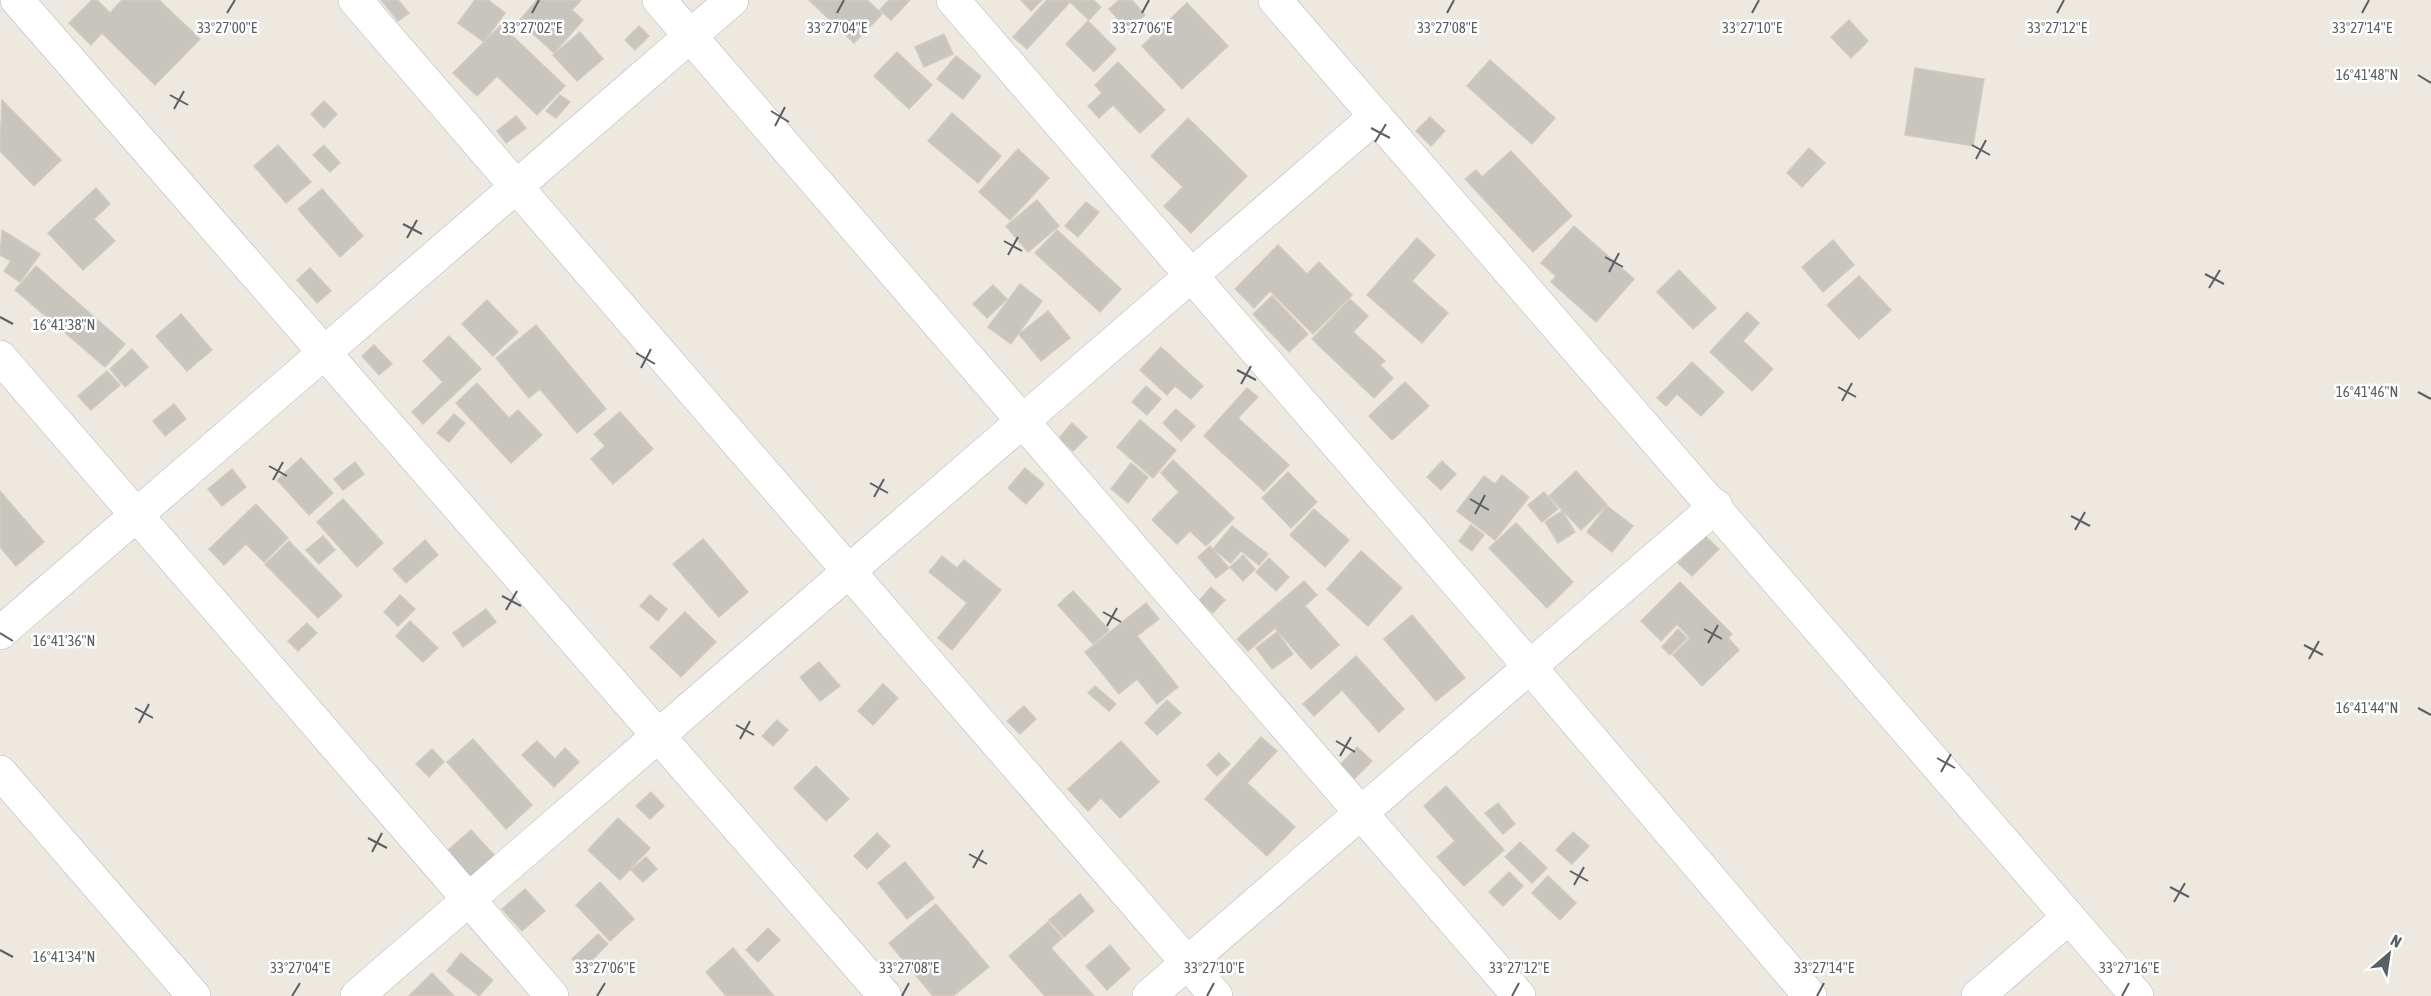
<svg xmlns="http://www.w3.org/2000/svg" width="2431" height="996" font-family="'Asap Condensed',sans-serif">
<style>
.building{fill:#c8c4be;stroke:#d2cabf;stroke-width:1.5}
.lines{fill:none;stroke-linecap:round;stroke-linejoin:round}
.minor-casing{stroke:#b2b5b9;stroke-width:34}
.minor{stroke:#fff;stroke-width:33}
.ticks{fill:none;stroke:#5a5f63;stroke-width:2}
.ticks-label{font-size:15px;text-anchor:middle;fill:#5a5f63;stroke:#fff;stroke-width:5;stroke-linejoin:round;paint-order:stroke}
</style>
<rect width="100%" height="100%" fill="#ede9e1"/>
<g class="building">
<polygon points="92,0 97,0 110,13 122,0 159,0 200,39 155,85 102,33 91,45 69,23"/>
<polygon points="381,0 398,0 409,13 398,21"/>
<polygon points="475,0 488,0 505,13 484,42 458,23"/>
<polygon points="537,0 581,0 572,10 583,20 554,53 519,21"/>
<polygon points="809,0 867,0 882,14 854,43"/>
<polygon points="889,0 910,0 891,20 880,10"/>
<polygon points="1021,0 1042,0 1031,11"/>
<polygon points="1047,0 1093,0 1101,7 1089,20 1070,2 1027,49 1013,37"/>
<polygon points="1119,0 1132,0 1145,15 1128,30 1109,9"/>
<polygon points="1187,3 1228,46 1182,89 1142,46"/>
<polygon points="1849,20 1868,41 1851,58 1831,37"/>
<polygon points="1088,21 1116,49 1094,72 1066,44"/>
<polygon points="501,25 565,86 537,115 497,76 477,96 453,73"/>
<polygon points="639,26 649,36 635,50 625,40"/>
<polygon points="580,32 603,59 577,81 553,55"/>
<polygon points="944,34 953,54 924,67 915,47"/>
<polygon points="897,52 932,85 909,109 874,76"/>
<polygon points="956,56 981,76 963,99 937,79"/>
<polygon points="1490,60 1555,118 1532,144 1467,86"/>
<polygon points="1118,62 1165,110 1140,133 1113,105 1099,118 1088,106 1102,93 1095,85"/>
<polygon points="1915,68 1984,79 1973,146 1905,135"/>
<polygon points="560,95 570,102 556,118 546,111"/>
<polygon points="2,100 61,160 34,186 0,151"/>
<polygon points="324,101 337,114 324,128 311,114"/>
<polygon points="952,113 1001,156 978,183 928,141"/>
<polygon points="516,116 526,128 506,143 497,131"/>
<polygon points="1430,117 1445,131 1431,146 1416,131"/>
<polygon points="1188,118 1247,176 1191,233 1164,206 1183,187 1151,156"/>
<polygon points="278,145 311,182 286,203 254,166"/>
<polygon points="324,145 340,163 330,172 313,155"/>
<polygon points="1809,148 1825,163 1802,187 1787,173"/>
<polygon points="1018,149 1049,178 1010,220 979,192"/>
<polygon points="1511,151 1572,216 1533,252 1465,179 1476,170 1482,177"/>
<polygon points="96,188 110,204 94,219 115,241 83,270 48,233"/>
<polygon points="322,189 363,236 340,257 298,209"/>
<polygon points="1037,200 1059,226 1028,252 1006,226"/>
<polygon points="1086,202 1099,212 1078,237 1065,226"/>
<polygon points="1574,226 1634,279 1596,322 1551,282 1556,276 1541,263"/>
<polygon points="2,230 40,254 20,282 4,271 11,261 0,255"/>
<polygon points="1057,230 1121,289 1100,312 1035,253"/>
<polygon points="1417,238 1435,255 1412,281 1448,313 1422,343 1367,295"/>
<polygon points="1833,240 1854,265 1823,292 1802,267"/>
<polygon points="1278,245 1307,274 1319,262 1352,295 1313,334 1270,291 1254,308 1235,289"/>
<polygon points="36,266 125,344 105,367 15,290"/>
<polygon points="310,268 331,291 317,303 297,280"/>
<polygon points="1679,270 1716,308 1693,329 1657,292"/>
<polygon points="1859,276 1891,310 1859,339 1827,305"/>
<polygon points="1020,284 1042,301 1011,344 988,327"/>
<polygon points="993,285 1007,299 987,318 973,304"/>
<polygon points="1272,296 1308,334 1289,352 1253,314"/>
<polygon points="1350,299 1368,316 1353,332 1385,361 1380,365 1393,378 1374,398 1312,339"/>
<polygon points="487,300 518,332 493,356 462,324"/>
<polygon points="1048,311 1070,338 1041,361 1019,334"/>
<polygon points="1747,312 1759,323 1743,341 1773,369 1752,391 1710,352"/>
<polygon points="181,314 212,350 187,371 156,336"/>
<polygon points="536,325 606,409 577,433 540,389 529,398 496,358"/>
<polygon points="449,336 481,369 423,424 412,412 443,382 423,361"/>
<polygon points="374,345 392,364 379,375 362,356"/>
<polygon points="1161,347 1203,386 1191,399 1175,386 1167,395 1140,370"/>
<polygon points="132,349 148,367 125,387 110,369"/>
<polygon points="1692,362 1724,392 1701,416 1677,394 1666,406 1657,398"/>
<polygon points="107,371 120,385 91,410 78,396"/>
<polygon points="1405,382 1429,406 1392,440 1369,416"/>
<polygon points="477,383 509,418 518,410 542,435 511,463 456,403"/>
<polygon points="1146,386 1161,399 1147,415 1132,402"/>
<polygon points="1247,388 1258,397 1238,418 1289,465 1264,491 1204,436"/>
<polygon points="174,404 186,419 165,436 153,421"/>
<polygon points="1176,409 1195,426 1181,441 1163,423"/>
<polygon points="620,412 653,449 613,484 591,459 605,446 594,434"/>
<polygon points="454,414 465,423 449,442 437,433"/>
<polygon points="1140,420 1176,450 1153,478 1117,447"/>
<polygon points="1072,423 1087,437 1073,451 1059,438"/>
<polygon points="301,458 333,493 309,515 277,480"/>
<polygon points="1173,460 1234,518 1206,546 1190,531 1177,544 1152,520 1179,492 1161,473"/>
<polygon points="1442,461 1456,474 1441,490 1427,477"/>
<polygon points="355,462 364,474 343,490 334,479"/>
<polygon points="1131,463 1148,477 1128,503 1111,489"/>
<polygon points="1025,468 1044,484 1026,504 1008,488"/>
<polygon points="232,469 246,487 222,506 208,489"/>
<polygon points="1576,471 1607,505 1581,530 1549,496"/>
<polygon points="1288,472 1317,502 1291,528 1262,498"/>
<polygon points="1502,475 1529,497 1495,540 1457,511 1484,476 1495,484"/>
<polygon points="0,491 44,542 16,566 0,547"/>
<polygon points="1544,492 1558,509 1542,522 1528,505"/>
<polygon points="343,499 383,543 357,567 317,522"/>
<polygon points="256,504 288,538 264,562 246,544 224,565 209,549"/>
<polygon points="1607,506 1633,526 1612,552 1587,532"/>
<polygon points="1314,509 1349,540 1325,567 1290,535"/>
<polygon points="1562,511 1575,532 1558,543 1545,522"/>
<polygon points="1516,523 1573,582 1547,608 1489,548"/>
<polygon points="1471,525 1484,535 1472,551 1459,541"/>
<polygon points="1232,526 1268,554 1259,565 1241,551 1231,563 1213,549"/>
<polygon points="323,536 335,550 319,564 306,550"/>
<polygon points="1705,536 1719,549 1692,576 1678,563"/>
<polygon points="703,539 748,592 719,617 673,564"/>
<polygon points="425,540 438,555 406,583 393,569"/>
<polygon points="289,541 342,596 318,618 265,564"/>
<polygon points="1210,546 1229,568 1216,578 1198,557"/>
<polygon points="1361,551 1402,588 1368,626 1327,589"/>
<polygon points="1243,555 1255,569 1243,581 1230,567"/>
<polygon points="942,556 957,568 964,560 1001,590 952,650 938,638 967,603 929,572"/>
<polygon points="1269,558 1289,577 1276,591 1256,572"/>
<polygon points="1304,581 1317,595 1305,606 1339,645 1311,669 1275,628 1248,651 1237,639"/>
<polygon points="1680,582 1732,634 1728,638 1739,650 1702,686 1673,655 1690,638 1677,624 1661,641 1641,621"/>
<polygon points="1211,587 1225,600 1213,613 1199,601"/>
<polygon points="1073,591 1109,630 1093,644 1058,605"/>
<polygon points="400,595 415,609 398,626 384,612"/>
<polygon points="650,595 667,609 658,621 640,606"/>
<polygon points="1146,603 1159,619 1137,636 1178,687 1157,704 1137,679 1119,694 1085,652"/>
<polygon points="486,609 496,622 463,647 453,633"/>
<polygon points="685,612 716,642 681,677 650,647"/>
<polygon points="1412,615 1465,678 1436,701 1384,639"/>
<polygon points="410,621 438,648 423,662 396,636"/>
<polygon points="307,623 317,633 298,651 288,641"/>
<polygon points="1678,629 1687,638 1670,655 1662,647"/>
<polygon points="1277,632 1293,654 1272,669 1256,648"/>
<polygon points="1356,656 1404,709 1379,732 1342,690 1314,716 1303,704"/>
<polygon points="819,662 840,686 820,701 800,677"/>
<polygon points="883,684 898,698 873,725 858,711"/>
<polygon points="1095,686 1116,704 1109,711 1088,693"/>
<polygon points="1167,700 1181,713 1157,735 1145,723"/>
<polygon points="1024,706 1036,719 1020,734 1007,721"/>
<polygon points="777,720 788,730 773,746 762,736"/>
<polygon points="1261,737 1277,751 1247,783 1295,827 1267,856 1205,799"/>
<polygon points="473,739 532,805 506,829 447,762"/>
<polygon points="537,741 555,759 565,748 579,762 554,787 522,755"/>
<polygon points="1121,741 1159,782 1120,818 1101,798 1088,811 1068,789"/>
<polygon points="1357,747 1372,761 1354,779 1340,765"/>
<polygon points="432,749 444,762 429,777 416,764"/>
<polygon points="1219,753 1230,764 1217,776 1207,765"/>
<polygon points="816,766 849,799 826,821 794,788"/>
<polygon points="1446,786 1504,850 1464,886 1437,857 1455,841 1424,806"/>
<polygon points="651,792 664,806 650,819 636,806"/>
<polygon points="1498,803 1515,824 1503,834 1485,813"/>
<polygon points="618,818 650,848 620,880 588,850"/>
<polygon points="471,830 495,856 470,878 446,852"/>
<polygon points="1573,832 1589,846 1572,864 1556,850"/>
<polygon points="877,833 890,846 867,869 854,856"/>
<polygon points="1520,842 1547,868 1532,883 1505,857"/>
<polygon points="646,857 657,869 643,882 631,870"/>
<polygon points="905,862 934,898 907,919 878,883"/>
<polygon points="1509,872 1523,886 1503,906 1489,892"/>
<polygon points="1548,876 1576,903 1560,920 1532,893"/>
<polygon points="600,882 634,919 610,941 576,905"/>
<polygon points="525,889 545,911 522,931 502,909"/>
<polygon points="1080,894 1094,911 1064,937 1049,920"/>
<polygon points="936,904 989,967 953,996 933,996 889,943"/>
<polygon points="1048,922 1062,938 1051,948 1094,996 1045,996 1009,956"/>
<polygon points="768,928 780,940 758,962 746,950"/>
<polygon points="598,934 608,944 583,969 572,959"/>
<polygon points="1110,945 1130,969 1107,990 1086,966"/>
<polygon points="733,948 774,996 726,996 706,972"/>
<polygon points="461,953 493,980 479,996 447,971"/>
<polygon points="432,973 454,996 409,996"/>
</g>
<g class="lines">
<defs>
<g id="minor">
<polyline points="17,0 885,996"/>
<polyline points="355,0 1216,996"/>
<polyline points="659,0 1519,996"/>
<polyline points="953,0 1530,667 1810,996"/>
<polyline points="1275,0 2137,996"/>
<polyline points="0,357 552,996"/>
<polyline points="0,633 732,0"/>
<polyline points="0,772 194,996"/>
<polyline points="357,996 1376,116"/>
<polyline points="1149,996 1716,506"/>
<polyline points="1978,996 2068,918"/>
</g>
</defs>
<use href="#minor" class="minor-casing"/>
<use href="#minor" class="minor"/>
</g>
<path class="ticks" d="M227 13 235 0M532 13 539 0M837 13 844 0M1142 13 1149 0M1447 13 1454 0M1752 13 1759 0M2057 13 2064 0M2362 13 2369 0M2418 75 2431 83M170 95 188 105M174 109 184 91M771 111 789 122M775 126 785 107M1371 128 1390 138M1375 142 1386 124M1972 145 1990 155M1976 159 1986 140M403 224 422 234M407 238 417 220M1004 241 1022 251M1008 255 1018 237M1605 257 1623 267M1609 272 1619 253M2205 274 2224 284M2209 288 2220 270M0 317 13 324M636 353 655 364M641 368 651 349M1237 370 1256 380M1241 384 1251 366M1838 387 1856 397M2418 392 2431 399M1842 401 1852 383M269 466 287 476M273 480 283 462M870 483 888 493M874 497 884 479M1470 499 1489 510M1475 514 1485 495M2071 516 2090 526M2075 530 2085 512M502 596 521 606M506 610 517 591M1103 612 1121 622M1107 626 1117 608M1704 629 1722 639M0 633 13 641M1708 643 1718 625M2304 645 2323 655M2309 659 2319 641M135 708 153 718M2418 708 2431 715M139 723 149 704M736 725 754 735M740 739 750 721M1336 741 1355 752M1340 756 1351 737M1937 758 1955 768M1941 772 1951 754M368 838 387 848M372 852 382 833M969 854 987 864M973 868 983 850M1570 871 1588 881M1574 885 1584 867M2170 887 2189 897M2174 902 2185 883M0 950 13 957M292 996 300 983M597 996 605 983M902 996 909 983M1207 996 1214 983M1512 996 1519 983M1817 996 1824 983M2122 996 2129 983"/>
<g class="ticks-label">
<text x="227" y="33">33°27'00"E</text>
<text x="532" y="33">33°27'02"E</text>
<text x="837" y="33">33°27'04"E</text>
<text x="1142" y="33">33°27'06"E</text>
<text x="1447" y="33">33°27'08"E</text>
<text x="1752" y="33">33°27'10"E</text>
<text x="2057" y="33">33°27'12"E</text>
<text x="2362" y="33">33°27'14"E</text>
<text x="2367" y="80">16°41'48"N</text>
<text x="64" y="330">16°41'38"N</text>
<text x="2367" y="397">16°41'46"N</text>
<text x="64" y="646">16°41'36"N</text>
<text x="2367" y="713">16°41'44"N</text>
<text x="64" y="962">16°41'34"N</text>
<text x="300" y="973">33°27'04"E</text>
<text x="605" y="973">33°27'06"E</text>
<text x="909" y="973">33°27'08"E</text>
<text x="1214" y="973">33°27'10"E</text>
<text x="1519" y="973">33°27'12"E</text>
<text x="1824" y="973">33°27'14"E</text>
<text x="2129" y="973">33°27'16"E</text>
</g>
<g transform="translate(2389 954) rotate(29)" stroke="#ffffff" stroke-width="4.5" paint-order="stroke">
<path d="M0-4.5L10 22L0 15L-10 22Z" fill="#5a5f63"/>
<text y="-9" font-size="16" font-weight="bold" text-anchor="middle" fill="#5a5f63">N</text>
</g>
</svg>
